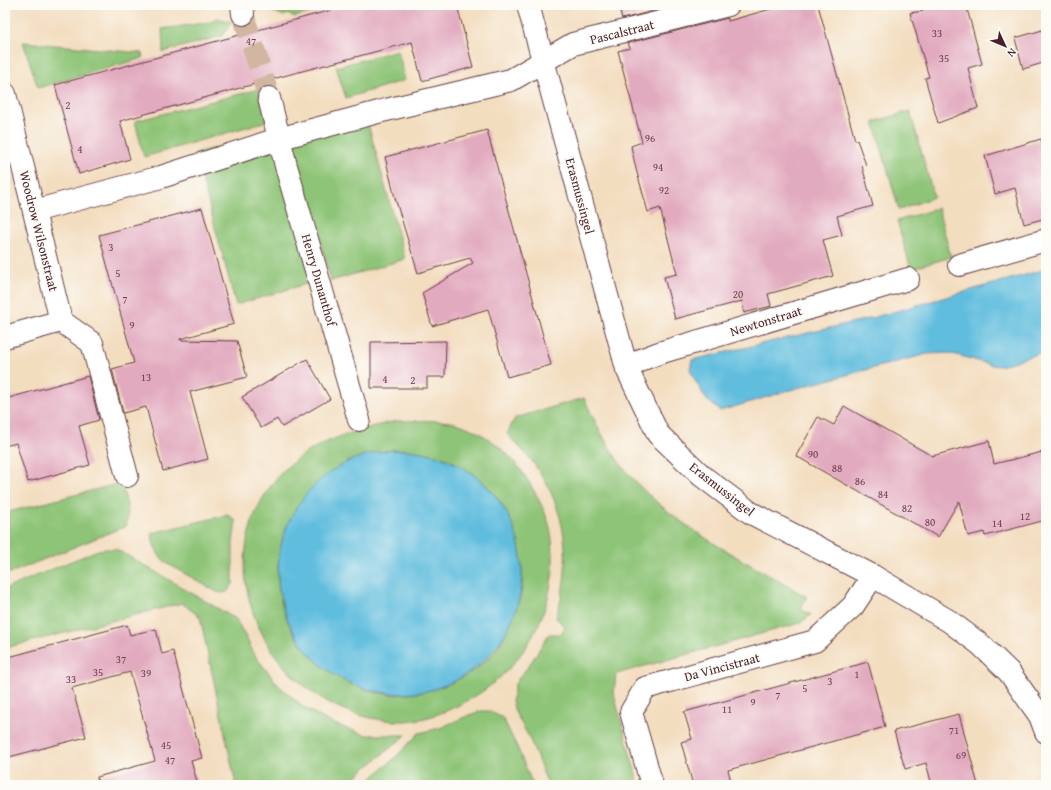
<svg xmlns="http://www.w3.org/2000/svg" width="1051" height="790" font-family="'Gentium Book Plus',serif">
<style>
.green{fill:#8ec477;stroke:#6c7251;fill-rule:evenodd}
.water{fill:#61bdde;stroke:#566e84}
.building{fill:#e2aabf}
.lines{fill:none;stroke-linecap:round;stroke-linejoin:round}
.minor-tunnel{stroke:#d1b7a1;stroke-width:22;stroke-dasharray:22 11;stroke-linecap:butt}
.minor-casing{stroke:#633c41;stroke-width:24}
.minor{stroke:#fff;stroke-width:22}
.labels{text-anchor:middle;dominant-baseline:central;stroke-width:4;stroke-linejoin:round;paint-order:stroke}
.number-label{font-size:11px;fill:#704250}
.street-label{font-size:13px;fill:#4a1f2b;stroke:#fdfcf7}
</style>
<rect width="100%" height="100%" fill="#fdfcf7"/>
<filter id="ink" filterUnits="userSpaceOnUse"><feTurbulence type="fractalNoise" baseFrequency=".025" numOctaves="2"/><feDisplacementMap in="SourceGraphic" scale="8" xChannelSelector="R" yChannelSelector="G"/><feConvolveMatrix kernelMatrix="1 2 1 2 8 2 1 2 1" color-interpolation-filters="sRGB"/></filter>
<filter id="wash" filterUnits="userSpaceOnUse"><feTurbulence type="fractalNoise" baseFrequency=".012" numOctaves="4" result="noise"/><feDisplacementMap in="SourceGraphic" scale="16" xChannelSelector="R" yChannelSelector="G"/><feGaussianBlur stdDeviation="0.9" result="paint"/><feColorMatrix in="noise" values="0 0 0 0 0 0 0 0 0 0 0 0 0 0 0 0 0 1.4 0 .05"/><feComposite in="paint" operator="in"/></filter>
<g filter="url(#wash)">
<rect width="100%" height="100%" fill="#f3ddbf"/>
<g class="green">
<polygon points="274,5 339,5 295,17 287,14 284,16 272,11"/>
<polygon points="217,18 232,22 222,36 163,52 162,29 212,22"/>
<polygon points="23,42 142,53 143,58 38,88"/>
<polygon points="398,50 405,80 346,98 336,67"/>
<polygon points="259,89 267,121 144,157 135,121"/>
<polygon points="910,111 934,197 899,210 874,122"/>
<polygon points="367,120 405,259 331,281 293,138"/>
<polygon points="272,134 312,282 236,305 195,153"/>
<polygon points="938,208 951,257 911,269 897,221"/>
<path d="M584 398C594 420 605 442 619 462 667 525 741 558 807 597L800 609 811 615 800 623 616 674 614 692 616 702 639 785H548L529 737 515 712 512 700 515 684 521 675 528 667 549 634H561L565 627 556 618C573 562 568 509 532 461 524 451 515 443 507 434L515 418Z"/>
<path d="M397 421C415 421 443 419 459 424 488 434 513 455 528 481 537 495 544 509 549 524 553 538 553 553 553 567 549 626 514 678 461 704 442 714 419 722 397 721 282 718 200 582 272 484 301 444 351 431 397 421ZM393 450C457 448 508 488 520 551 522 566 524 582 520 597 518 605 513 614 510 622 507 628 505 634 502 640 486 671 443 691 409 694 386 696 362 691 342 679 234 619 270 462 393 450Z"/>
<path d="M121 483C125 498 131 511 126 526L5 575V513Z"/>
<path d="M227 515 231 517 236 521 233 542V584L227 592 222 593 217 592 168 564C157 555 153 547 152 533Z"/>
<polygon points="105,549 116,549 236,619 256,657 279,686 305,708 331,723 366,735 406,735 345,785 236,785 200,617 182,603 5,648 5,589 98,550"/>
<polygon points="481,711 489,711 503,718 517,747 533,785 364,785 396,757 419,733 440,728 469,715"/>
</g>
<g class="water">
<polygon points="1046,269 1046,351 1000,366 992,365 957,355 947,353 927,354 797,388 720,411 706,399 696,382 690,369 692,360 868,319"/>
<circle cx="400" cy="572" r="122"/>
</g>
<g id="blocks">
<g class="building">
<polygon points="350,5 457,5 473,67 422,81 412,42 291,74 120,121 130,159 79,174 55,85"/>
<polygon points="618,5 677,5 622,19"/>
<polygon points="785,5 818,5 855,140 857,140 866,165 862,166 873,206 837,216 842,235 823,240 833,276 768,294 771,306 744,313 742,301 675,319 664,277 677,274 660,208 648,212 636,169 631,146 642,142 618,51 630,48 628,43 728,18 728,21"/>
<polygon points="921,5 966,5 982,64 968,68 978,108 938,123 925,78 929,77 910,13 923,11"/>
<polygon points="1046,29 1046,62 1023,69 1015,38"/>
<polygon points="487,130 551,365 507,377 488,309 432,326 422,293 473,263 470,258 418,273 395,198 385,157"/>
<polygon points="1041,139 1046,157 1046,218 1024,224 1015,188 995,194 985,156"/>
<polygon points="202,208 234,324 180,339 180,340 237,341 247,377 190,392 208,459 163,471 146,407 123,413 112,369 134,363 99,235"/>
<polygon points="446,341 445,377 427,377 427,388 371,388 371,342"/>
<polygon points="307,359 330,399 282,427 277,419 261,428 242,397"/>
<polygon points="88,376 99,420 79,426 90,465 28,482 16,443 5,446 5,399"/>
<polygon points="844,406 932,456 989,441 994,464 1046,451 1046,520 985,536 984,532 968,536 959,501 938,537 796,456 818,417 834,425"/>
<polygon points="127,625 130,635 156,629 162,654 173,651 202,758 191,761 198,785 98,785 97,777 155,761 130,672 72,688 86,737 5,758 5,658"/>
<polygon points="868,662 885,727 728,770 732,785 693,785 681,742 692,739 684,712"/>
<polygon points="959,714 978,785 932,785 926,763 905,769 894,731"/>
</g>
</g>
</g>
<g filter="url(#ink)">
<use href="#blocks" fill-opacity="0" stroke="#633c41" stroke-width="1"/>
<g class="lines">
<polyline class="minor-tunnel" points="243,14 269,98"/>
<defs>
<g id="minor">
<polyline points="242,5 243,14"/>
<polyline points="528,5 627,369 658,434 702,476 751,513 873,576 949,621 981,645 1009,672 1040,716 1046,732"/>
<polyline points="5,94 61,321 5,337"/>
<polyline points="269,98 286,166 359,420"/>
<polyline points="34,211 161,177 278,139 382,111 511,80 573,44 728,5"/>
<polyline points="959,265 1046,240"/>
<polyline points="61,321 92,343 127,476"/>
<polyline points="627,369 643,359 659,353 908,279"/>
<polyline points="652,785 631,712 645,688 815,641 853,606 873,576"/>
</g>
</defs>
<use href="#minor" class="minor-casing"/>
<use href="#minor" class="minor"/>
</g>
</g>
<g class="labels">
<g class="number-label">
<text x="937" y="33">33</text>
<text x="251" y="41">47</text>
<text x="944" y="58">35</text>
<text x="68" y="105">2</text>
<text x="650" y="138">96</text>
<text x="80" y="149">4</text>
<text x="658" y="167">94</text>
<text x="664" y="190">92</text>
<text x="111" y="247">3</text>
<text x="118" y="273">5</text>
<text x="738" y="294">20</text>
<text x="125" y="299">7</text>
<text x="132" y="325">9</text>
<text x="146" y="377">13</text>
<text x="385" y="379">4</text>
<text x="413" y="380">2</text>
<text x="813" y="454">90</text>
<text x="837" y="468">88</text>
<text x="860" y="481">86</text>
<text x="883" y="494">84</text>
<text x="907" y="508">82</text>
<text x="1025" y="516">12</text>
<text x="930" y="522">80</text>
<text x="997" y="523">14</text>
<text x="121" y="659">37</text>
<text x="98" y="672">35</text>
<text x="146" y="673">39</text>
<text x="857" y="674">1</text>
<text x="71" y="679">33</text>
<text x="830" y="681">3</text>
<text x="805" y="688">5</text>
<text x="778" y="695">7</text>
<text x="753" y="702">9</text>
<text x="727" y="709">11</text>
<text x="954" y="730">71</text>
<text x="166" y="745">45</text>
<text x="961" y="755">69</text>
<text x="170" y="760">47</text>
</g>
<g class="street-label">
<text transform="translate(622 32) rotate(-14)">Pascalstraat</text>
<text transform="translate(580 196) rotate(75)">Erasmussingel</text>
<text transform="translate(39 231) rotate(76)">Woodrow Wilsonstraat</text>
<text transform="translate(319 280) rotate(74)">Henry Dunanthof</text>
<text transform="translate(766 321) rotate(-17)">Newtonstraat</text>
<text transform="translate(722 489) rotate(38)">Erasmussingel</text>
<text transform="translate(722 667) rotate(-15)">Da Vincistraat</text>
</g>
</g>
<rect width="1051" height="790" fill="none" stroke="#fdfcf7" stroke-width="20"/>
<g transform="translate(1005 46) rotate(134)" stroke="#fdfcf7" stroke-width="3" paint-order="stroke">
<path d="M0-3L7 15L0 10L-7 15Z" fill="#4a1f2b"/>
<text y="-6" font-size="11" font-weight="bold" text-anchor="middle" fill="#4a1f2b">N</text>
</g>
</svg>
